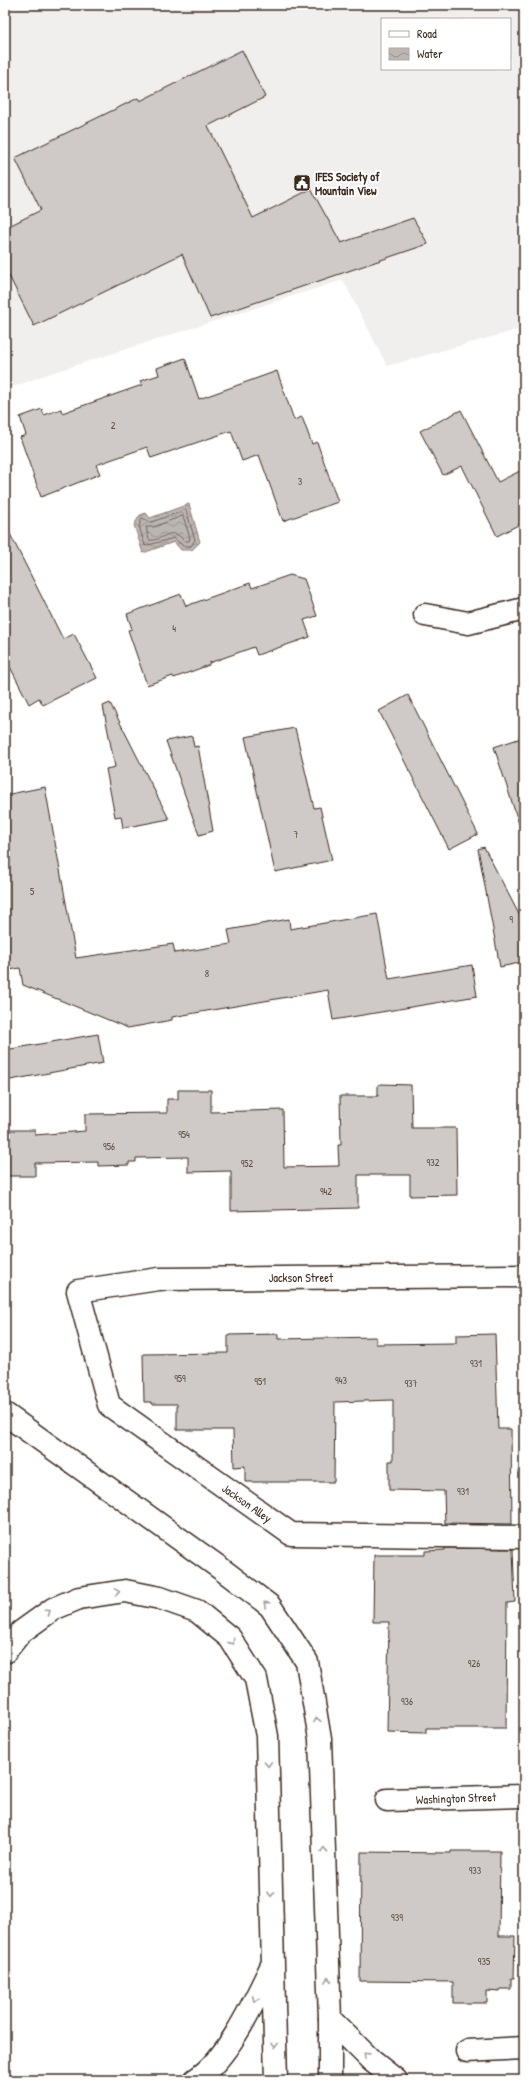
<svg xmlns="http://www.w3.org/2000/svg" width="529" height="2085" font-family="'Patrick Hand',sans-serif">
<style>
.built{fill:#f1efee;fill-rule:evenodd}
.water{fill:url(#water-waves);stroke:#887e77}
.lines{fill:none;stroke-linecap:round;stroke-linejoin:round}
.shore{stroke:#6f625a;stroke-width:1}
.building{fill:#cfcac7;stroke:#3b2a1e}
.minor-casing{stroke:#3b2a1e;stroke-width:25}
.highway-casing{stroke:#3b2a1e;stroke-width:25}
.minor{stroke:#fff;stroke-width:22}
.highway{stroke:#fff;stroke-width:22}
.oneway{stroke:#a79f9a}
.labels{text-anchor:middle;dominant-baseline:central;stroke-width:4;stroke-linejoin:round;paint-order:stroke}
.number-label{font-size:10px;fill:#605248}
.poi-label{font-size:12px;font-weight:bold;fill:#3b2a1e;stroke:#fff;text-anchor:start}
.street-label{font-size:12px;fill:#3b2a1e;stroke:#fff}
</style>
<defs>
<pattern id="water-waves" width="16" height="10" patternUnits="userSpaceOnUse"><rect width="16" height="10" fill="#bcb6b3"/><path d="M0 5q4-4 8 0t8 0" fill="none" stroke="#9a9491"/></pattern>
</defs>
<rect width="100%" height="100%" fill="#fff"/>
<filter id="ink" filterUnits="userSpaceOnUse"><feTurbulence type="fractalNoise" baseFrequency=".025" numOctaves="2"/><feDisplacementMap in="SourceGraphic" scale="8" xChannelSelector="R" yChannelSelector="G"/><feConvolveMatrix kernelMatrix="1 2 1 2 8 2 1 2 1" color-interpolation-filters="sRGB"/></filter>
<g filter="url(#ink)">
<path class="built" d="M5 5H524V328L387 366 343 280 45 375 5 390ZM382 19H510V69H382Z"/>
<polygon class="water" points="189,504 200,542 192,550 181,550 174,542 143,553 134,525 140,515 146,513 150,518"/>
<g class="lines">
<g class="shore">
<polygon points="186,510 195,540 191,546 183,546 174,538 145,546 139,526 142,518 151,522"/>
<path d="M183 516 190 538 189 541H185C169 524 164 542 149 540L146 527H153Z"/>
</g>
</g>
<g class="building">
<polygon points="242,50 265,97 208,126 253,218 311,189 341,243 413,218 428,244 210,318 182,254 34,326 5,268 5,228 41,210 15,158 138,98 140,101"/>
<polygon points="185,358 199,399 277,371 294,420 302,417 312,444 317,442 338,502 283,521 259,455 242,461 231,431 151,458 147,447 96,465 100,474 41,497 20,437 26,435 20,417 42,409 44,415 61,409 62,413 142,385 140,381 159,375 157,368"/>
<polygon points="461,410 498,482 524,469 524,522 497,536 462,466 443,475 420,431"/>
<polygon points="5,524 63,639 74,634 97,678 43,705 39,698 29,704 5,657"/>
<polygon points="290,575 304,579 317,616 304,620 310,637 257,655 254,647 209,663 209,665 174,678 173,676 147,685 128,630 132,629 127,614 181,594 186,606 250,583 252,588"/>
<polygon points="408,695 478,834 449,849 379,711"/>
<polygon points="110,703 169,819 123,828 121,816 115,817 106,769 115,767 103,706"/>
<polygon points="295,728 314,808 320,807 332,860 275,872 245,737"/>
<polygon points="192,736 194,747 198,746 213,831 199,835 166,741"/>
<polygon points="524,737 524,824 519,824 494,747"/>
<polygon points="45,787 76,958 173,944 175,953 231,944 228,930 289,919 290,929 377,914 389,979 472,965 477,996 333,1020 328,990 172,1017 172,1020 128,1028 23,985 20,968 5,971 5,795"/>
<polygon points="484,847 524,924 524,962 500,967 478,849"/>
<polygon points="98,1034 103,1063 5,1081 5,1050"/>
<polygon points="381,1084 411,1085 412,1128 456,1128 457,1195 410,1196 410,1175 358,1175 358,1208 231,1211 231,1171 188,1172 188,1157 136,1158 136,1162 129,1162 129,1165 98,1166 98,1162 35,1163 35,1176 5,1176 5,1130 35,1130 35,1135 85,1131 85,1114 167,1113 167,1099 178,1099 178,1090 211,1090 211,1112 283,1110 284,1167 339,1166 338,1145 341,1145 340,1096 378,1096 378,1085"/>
<polygon points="278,1334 278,1339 376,1337 376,1344 456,1343 456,1335 495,1334 498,1429 511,1429 512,1524 445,1523 444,1491 389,1490 389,1461 393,1461 393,1400 335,1402 334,1482 245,1482 245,1466 234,1467 233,1430 177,1430 177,1404 152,1404 152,1402 144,1402 143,1354 228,1353 228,1335"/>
<polygon points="445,1548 513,1549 515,1602 507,1603 506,1728 426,1728 426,1733 387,1732 389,1622 373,1622 374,1555 425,1555 425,1551 445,1550"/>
<polygon points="451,1851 500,1851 499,1936 515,1936 514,1978 511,1978 511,1989 500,1989 500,1992 487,1991 487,2003 453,2003 453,1982 360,1981 361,1852 451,1853"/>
</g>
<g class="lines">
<defs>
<g id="minor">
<polyline points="425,615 468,623 524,609"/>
<polyline points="524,1276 159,1279 78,1291 109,1405 291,1534 524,1537"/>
<polyline points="387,1800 524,1796"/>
<polyline points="467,2051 524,2048"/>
</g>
<g id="highway">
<polyline points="5,1414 220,1568 270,1606 307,1662 320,1739 330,2019 330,2080"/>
<polyline points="5,1652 21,1632 53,1609 79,1598 125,1591 160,1598 197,1611 230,1638 256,1679 267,1736 276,2080"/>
<polyline points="330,2019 372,2061 396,2080"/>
<path d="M195 2080C229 2058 254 2002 271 1967"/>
</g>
</defs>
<use href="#minor" class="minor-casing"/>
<use href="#highway" class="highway-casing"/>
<use href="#minor" class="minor"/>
<use href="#highway" class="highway"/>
</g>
<defs><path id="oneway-chevron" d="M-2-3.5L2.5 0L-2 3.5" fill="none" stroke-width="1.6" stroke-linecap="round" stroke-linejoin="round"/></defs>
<g class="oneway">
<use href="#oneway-chevron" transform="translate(117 1592) rotate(-9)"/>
<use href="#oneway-chevron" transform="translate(266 1604) rotate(-138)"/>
<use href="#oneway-chevron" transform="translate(48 1612) rotate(-35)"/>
<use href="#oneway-chevron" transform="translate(232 1642) rotate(54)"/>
<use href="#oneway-chevron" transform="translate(317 1720) rotate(-100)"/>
<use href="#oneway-chevron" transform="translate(268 1764) rotate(88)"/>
<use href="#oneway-chevron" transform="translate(324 1850) rotate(-92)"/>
<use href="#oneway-chevron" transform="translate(271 1894) rotate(89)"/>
<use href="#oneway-chevron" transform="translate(328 1980) rotate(-92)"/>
<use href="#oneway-chevron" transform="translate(255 1999) rotate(115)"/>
<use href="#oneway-chevron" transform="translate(275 2045) rotate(88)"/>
<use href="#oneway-chevron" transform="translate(366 2055) rotate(-136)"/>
</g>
</g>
<defs>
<symbol id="civic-square" viewBox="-11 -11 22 22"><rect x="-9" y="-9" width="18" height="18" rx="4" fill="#3b2a1e" stroke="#fff"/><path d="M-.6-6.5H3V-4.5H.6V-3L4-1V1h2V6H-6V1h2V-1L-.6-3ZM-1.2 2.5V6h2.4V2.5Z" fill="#fff"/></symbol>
</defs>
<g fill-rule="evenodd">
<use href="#civic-square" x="292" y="173" width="20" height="20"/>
</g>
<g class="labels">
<g class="number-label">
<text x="113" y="425">2</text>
<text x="300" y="481">3</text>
<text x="174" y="628">4</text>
<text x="296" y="834">7</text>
<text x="32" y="891">5</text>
<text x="511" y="919">9</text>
<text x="207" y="973">8</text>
<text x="184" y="1134">954</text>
<text x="109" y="1146">956</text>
<text x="433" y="1162">932</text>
<text x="247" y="1163">952</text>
<text x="326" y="1191">942</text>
<text x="476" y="1363">931</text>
<text x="180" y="1378">959</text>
<text x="341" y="1380">943</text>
<text x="260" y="1381">951</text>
<text x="411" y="1383">937</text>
<text x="463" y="1491">931</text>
<text x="474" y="1663">926</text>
<text x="407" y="1701">936</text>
<text x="475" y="1870">933</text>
<text x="397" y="1917">939</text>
<text x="484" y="1961">935</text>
</g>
<g class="poi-label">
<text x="315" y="176">IFES Society of<tspan x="315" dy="14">Mountain View</tspan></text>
</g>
<g class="street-label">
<text x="301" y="1277">Jackson Street</text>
<text transform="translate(247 1503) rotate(35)">Jackson Alley</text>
<text transform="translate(456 1798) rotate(-2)">Washington Street</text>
</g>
</g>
<rect width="529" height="2085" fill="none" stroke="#fff" stroke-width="20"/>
<rect x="10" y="10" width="509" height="2065" fill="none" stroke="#3b2a1e" stroke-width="1.5" filter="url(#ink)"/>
<rect x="381" y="18" width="130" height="52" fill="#ffffff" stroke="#b1aaa5"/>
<rect x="389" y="31" width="20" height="6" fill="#ffffff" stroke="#b1aaa5"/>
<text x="417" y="38" font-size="12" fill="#3b2a1e">Road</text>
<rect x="389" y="48" width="20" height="12" fill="url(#water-waves)" stroke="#b1aaa5"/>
<text x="417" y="58" font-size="12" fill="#3b2a1e">Water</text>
</svg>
